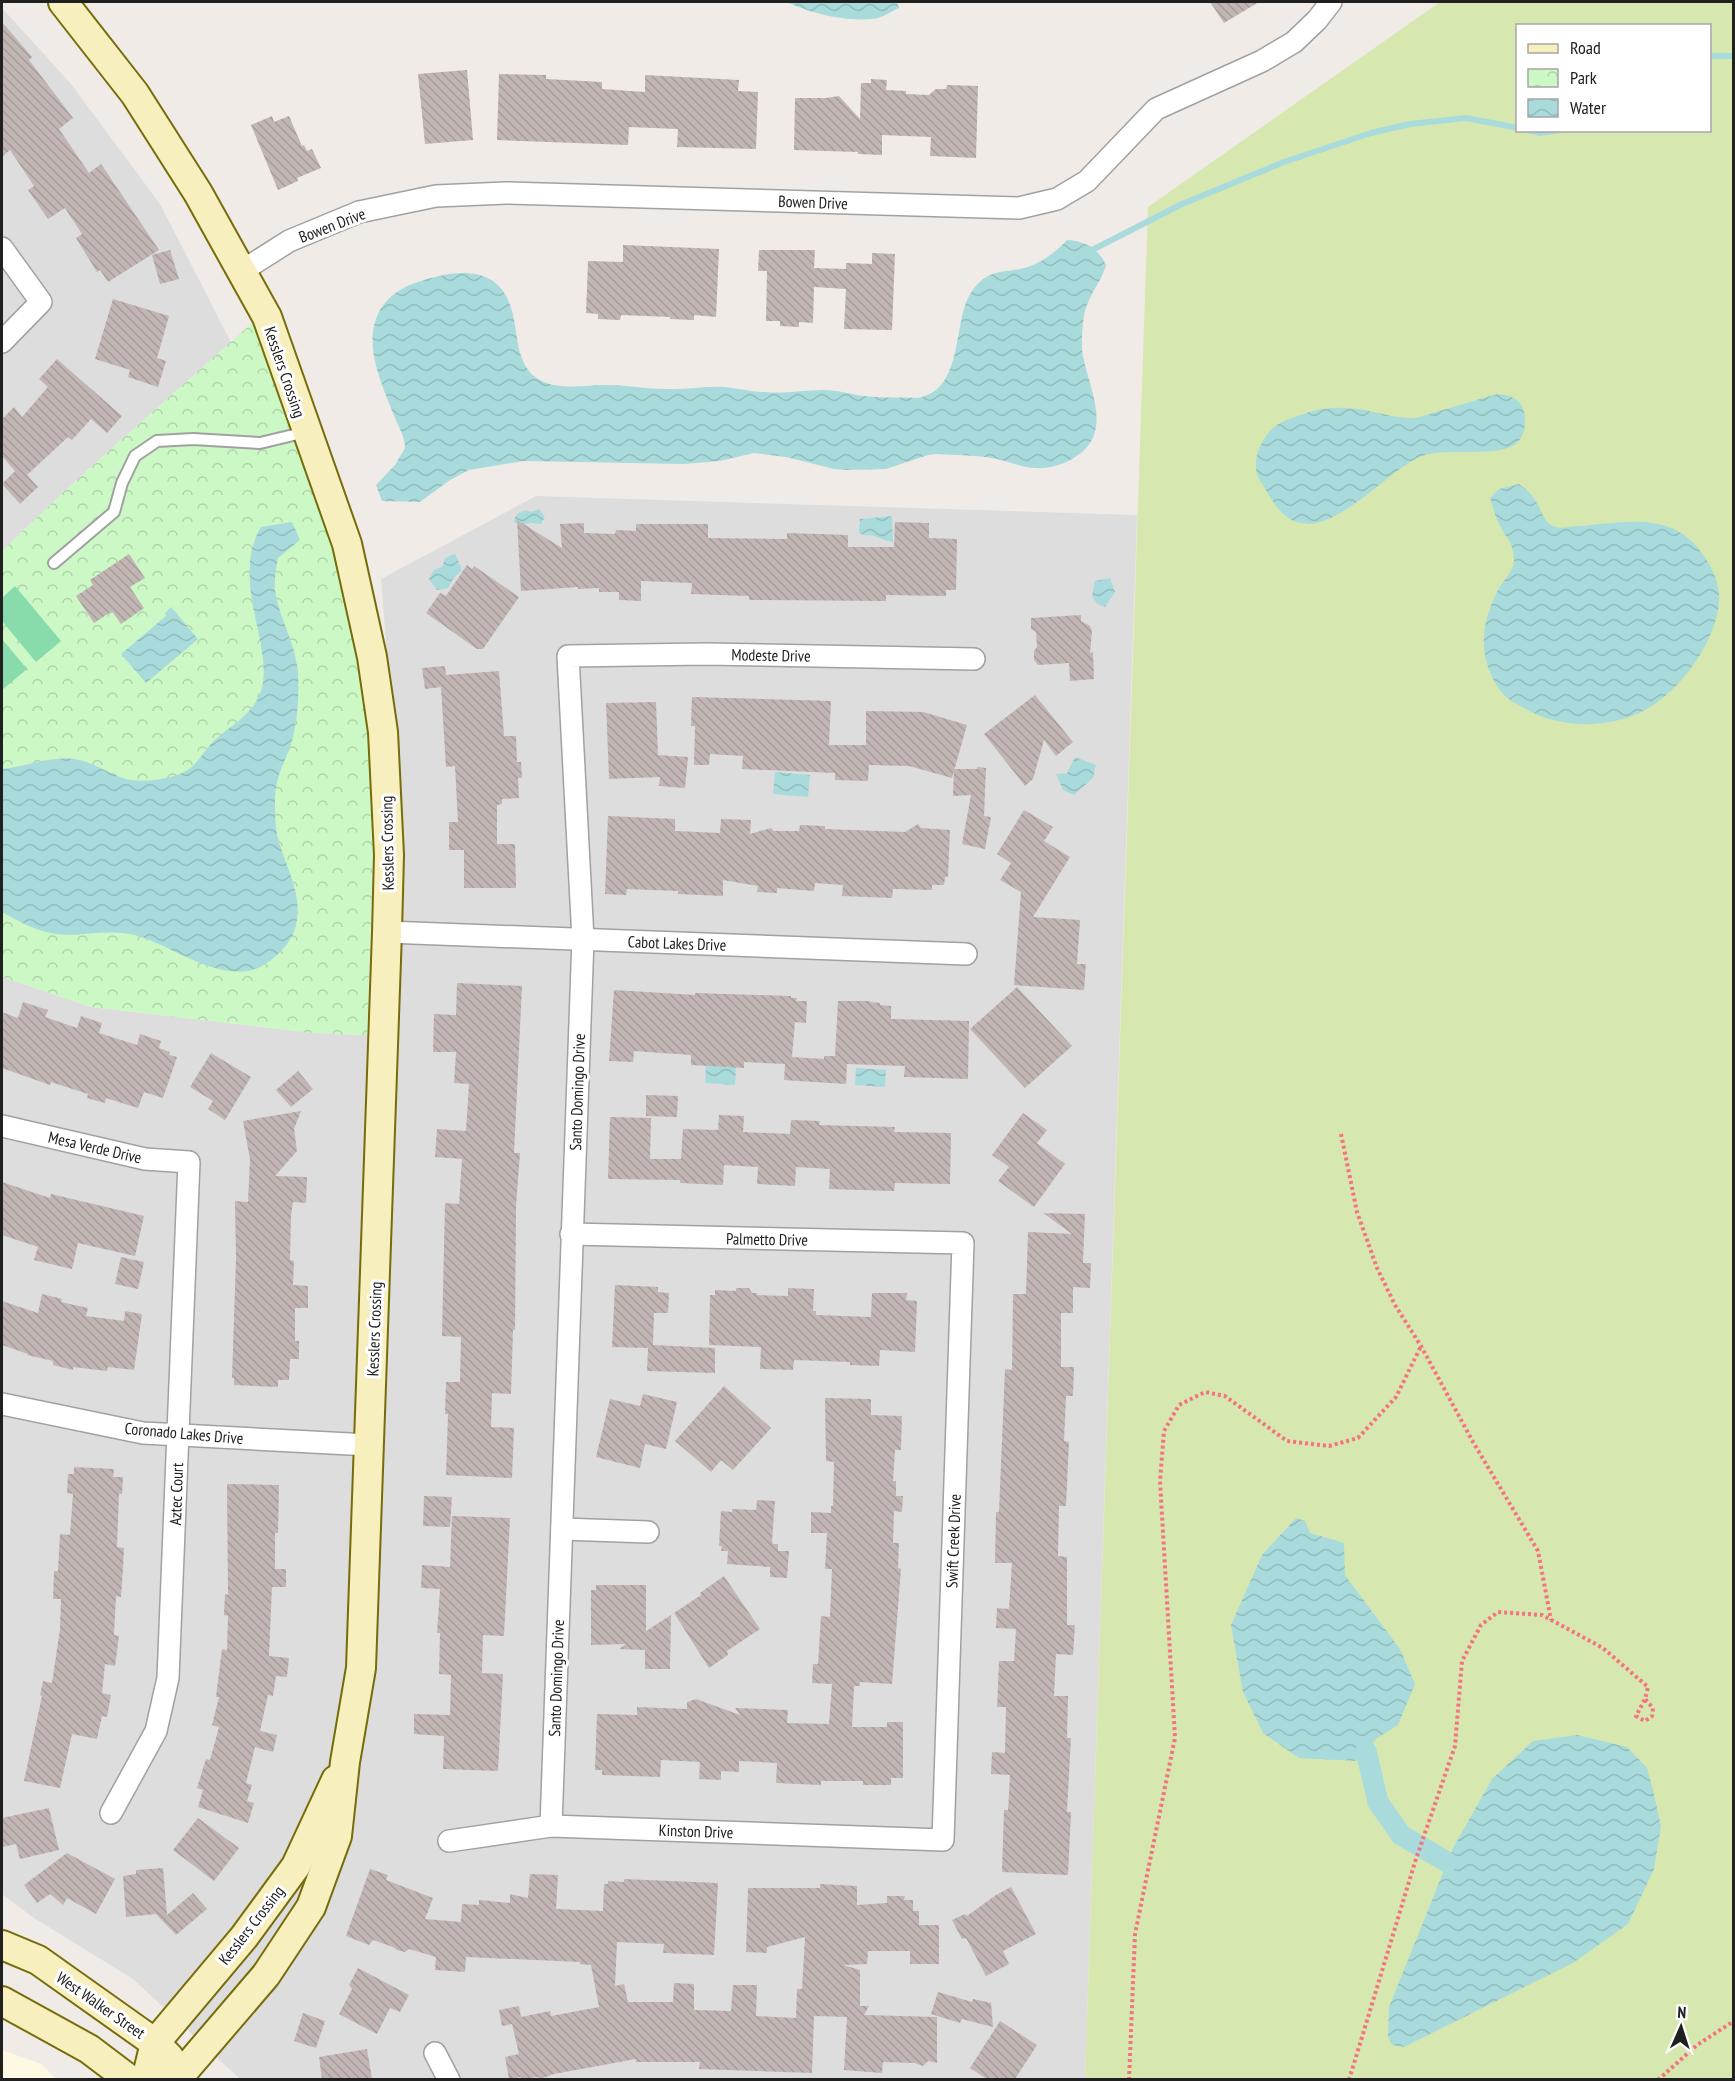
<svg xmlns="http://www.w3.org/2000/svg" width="1735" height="2081" font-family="'PT Sans Narrow',sans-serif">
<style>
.residential{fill:#dedddd}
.education{fill:#fef9e2}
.grass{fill:#d6e8af;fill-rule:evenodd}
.park{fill:url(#park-crowns)}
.pitch{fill:#88dcab}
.water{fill:url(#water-waves)}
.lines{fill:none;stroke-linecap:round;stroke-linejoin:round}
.stream{stroke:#a9dbdc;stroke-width:6}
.canal{stroke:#a9dbdc;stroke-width:21}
.building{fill:url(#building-back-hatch)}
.lane-casing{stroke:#a1a1a1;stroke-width:14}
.street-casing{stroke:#a1a1a1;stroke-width:24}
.secondary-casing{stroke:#766c09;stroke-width:32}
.path{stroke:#f5737f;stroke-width:4;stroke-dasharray:3 3;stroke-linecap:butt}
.lane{stroke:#fff;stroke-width:10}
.street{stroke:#fff;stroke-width:21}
.secondary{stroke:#f8efbe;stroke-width:28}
.labels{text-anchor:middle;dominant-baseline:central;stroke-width:6;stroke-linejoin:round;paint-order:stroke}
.street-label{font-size:16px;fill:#202020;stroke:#fff}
</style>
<defs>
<pattern id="park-crowns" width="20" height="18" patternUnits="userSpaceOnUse" patternTransform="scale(1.5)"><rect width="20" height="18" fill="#ccf8c6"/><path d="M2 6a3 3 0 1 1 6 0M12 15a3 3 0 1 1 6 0" fill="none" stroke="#afd4aa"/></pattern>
<pattern id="water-waves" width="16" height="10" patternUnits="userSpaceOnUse" patternTransform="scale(1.5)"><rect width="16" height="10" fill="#a9dbdc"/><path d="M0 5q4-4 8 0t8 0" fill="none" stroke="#91bcbc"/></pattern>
<pattern id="building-back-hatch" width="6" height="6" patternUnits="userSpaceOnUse" patternTransform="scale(1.5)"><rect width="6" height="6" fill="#c1b6b3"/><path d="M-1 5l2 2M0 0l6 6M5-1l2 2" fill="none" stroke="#a69c9a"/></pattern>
</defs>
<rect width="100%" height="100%" fill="#f0ebe7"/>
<g class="residential">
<polygon points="2,8 71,84 160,204 231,342 72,484 2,551"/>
<polygon points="536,496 1137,515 1085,2079 240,2079 133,1979 34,1918 2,1894 2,977 91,1007 314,1033 367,1035 399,1041 400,820 381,579"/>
</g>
<polygon class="education" points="2,2050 41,2064 56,2079 2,2079"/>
<path class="grass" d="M1440 2H1733V2079L1085 2080 1148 207ZM1518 26H1710V130H1518Z"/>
<polygon class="park" points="252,323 316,482 352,627 370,750 373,859 367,1035 314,1033 91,1007 2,977 2,551 72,484"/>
<g class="pitch">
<polygon points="15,586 61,641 36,662 2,621 2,598"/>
<polygon points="2,639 27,669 2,690"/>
</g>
<g class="water">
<path d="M787 2H897L899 8C892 11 885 16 878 18 851 23 811 14 787 2Z"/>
<path d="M1067 240C1085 241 1098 248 1106 265 1099 288 1085 297 1083 324 1082 334 1081 346 1083 356 1090 392 1115 435 1072 459 1062 465 1047 469 1036 468 1021 468 1006 460 992 458 973 455 955 455 936 454L928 455 886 469 848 470 834 469 786 457 754 453 720 461 683 464 524 461 469 470 450 480 420 502 382 501 376 485 395 465 405 448C405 437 399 428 395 418 383 386 361 344 380 310 388 297 400 288 415 283 453 270 499 262 512 311 519 336 515 370 544 382 563 390 587 385 607 385 626 385 646 389 665 389 685 390 705 386 724 387 738 388 751 392 765 392 784 394 804 390 823 390 837 390 850 394 864 396 881 398 900 397 918 398 963 390 953 326 969 296 988 264 1006 276 1033 265 1045 260 1058 250 1067 240Z"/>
<path d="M1497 394C1505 395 1513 396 1518 401 1528 410 1527 433 1518 442 1501 460 1443 445 1417 458 1385 475 1336 531 1301 523 1281 520 1271 498 1261 482 1250 467 1258 446 1269 432 1277 423 1288 419 1300 415 1314 410 1330 407 1344 408 1369 408 1391 419 1416 418Z"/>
<path d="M1519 484C1526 489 1533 495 1537 503 1543 513 1544 524 1556 527 1562 529 1572 526 1579 526 1620 523 1668 511 1698 548 1710 563 1721 583 1719 602 1716 645 1673 702 1632 716 1602 727 1567 727 1538 715 1526 709 1513 704 1503 694 1498 689 1494 681 1491 675 1478 645 1484 616 1499 588 1504 580 1514 570 1514 561 1514 543 1506 538 1499 524 1495 516 1493 507 1490 498L1499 489Z"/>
<path d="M539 509 545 517 541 524 531 523 519 525 514 522C515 514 519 512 527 510L531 512Z"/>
<path d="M892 516 893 542C885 541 881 538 874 536 868 535 864 536 859 533L860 519Z"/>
<path d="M292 522 300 540 278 558C276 568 274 580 275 590 279 618 296 644 298 673 299 694 298 720 292 741 285 763 275 776 275 801 275 814 275 829 279 842 287 870 303 895 296 925 292 943 275 960 258 968 218 983 173 946 138 936 111 928 83 937 56 934 38 932 18 921 2 912V769C26 767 48 756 74 759 91 761 104 771 120 777 135 783 155 781 170 777 199 770 198 755 217 738 231 726 248 716 257 700 282 657 227 585 261 527Z"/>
<polygon points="455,554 462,570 453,579 448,588 437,590 429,579 434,570 442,567 445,558"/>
<polygon points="1110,578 1115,592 1105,607 1097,604 1092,596 1095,581"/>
<polygon points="171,607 198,639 146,683 121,654 166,616 165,613"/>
<polygon points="1075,757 1096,765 1093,778 1074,795 1063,790 1056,774 1067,773"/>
<polygon points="775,772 810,775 808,797 773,794"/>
<polygon points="706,1066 736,1067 735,1085 705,1083"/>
<polygon points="856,1068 886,1070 885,1087 855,1085"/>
<polygon points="1296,1518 1305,1521 1310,1533 1344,1543 1345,1575 1400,1649 1415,1684 1398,1725 1376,1739 1357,1761 1299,1758 1263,1733 1243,1692 1231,1625 1262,1555"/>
<polygon points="1577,1735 1627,1747 1647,1768 1653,1790 1661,1826 1654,1869 1628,1924 1573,1963 1404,2047 1392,2045 1388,2037 1389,2007 1453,1848 1492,1779 1533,1741"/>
</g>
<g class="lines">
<g class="stream">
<polyline points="1710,56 1734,56"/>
<polyline points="1527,130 1540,133 1561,130"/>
<polyline points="1090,254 1094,249 1182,204 1284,162 1371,133 1410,124 1466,118 1518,128"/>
</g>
<polyline class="canal" points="1366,1751 1378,1802 1401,1835 1447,1862"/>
</g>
<g class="building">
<polygon points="1210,2 1259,2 1224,23"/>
<polygon points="2,22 32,57 29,60 73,118 59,129 89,173 101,164 159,250 108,282 100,270 97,272 76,238 82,234 65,208 48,219 28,190 34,186 10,150 2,157"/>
<polygon points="467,70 473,140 425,144 418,74"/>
<polygon points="499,74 546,75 546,79 602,82 602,89 645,92 645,75 739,80 738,91 758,92 756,149 677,147 678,129 629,127 628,145 497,140"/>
<polygon points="871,79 887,80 886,90 906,91 906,94 929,95 936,89 946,89 947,85 978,86 976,158 930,156 931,137 882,135 882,155 858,154 858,152 794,150 795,98 826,98 839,96 860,119 861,83 871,83"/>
<polygon points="272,116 274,122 289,116 302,146 304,145 307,151 312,149 321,168 297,178 298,181 278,190 251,125"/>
<polygon points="623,245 719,249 716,317 694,315 694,320 670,319 670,317 621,315 620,320 598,319 598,314 586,313 588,261 623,262"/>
<polygon points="170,250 179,279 160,284 152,255"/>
<polygon points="759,250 815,250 814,268 846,269 846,263 872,264 872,253 895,254 892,330 844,329 846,289 814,287 813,323 799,322 799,327 780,326 780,321 766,321 767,271 758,271"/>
<polygon points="113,299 169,316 157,358 166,361 158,387 128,377 130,370 95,359"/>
<polygon points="57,359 122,416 107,433 91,419 72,440 68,437 27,475 38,487 20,504 2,484 15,471 2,456 2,419 14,407 22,417 48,387 39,379"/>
<polygon points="517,520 562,548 560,524 584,523 584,533 615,534 616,530 636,531 636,524 708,524 708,538 787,539 787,533 848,535 848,547 894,547 895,522 929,523 929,538 957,539 956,590 946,590 946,596 886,595 886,601 749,600 749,596 691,594 692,583 641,581 641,601 619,600 619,592 599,592 599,588 578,589 578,587 521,591"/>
<polygon points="129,554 145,578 130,587 144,608 121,624 112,611 94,623 76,596 93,585 90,580"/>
<polygon points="467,565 472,569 474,566 519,597 483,649 477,649 426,613 440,593 446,596"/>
<polygon points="1081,615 1081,621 1090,626 1092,631 1090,653 1093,652 1094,679 1070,681 1069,663 1038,665 1034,660 1034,651 1037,647 1036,632 1031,629 1031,618"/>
<polygon points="445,666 446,675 499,671 504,736 516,736 517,762 521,762 522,778 518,778 519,798 502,799 502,804 497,805 497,844 515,844 516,888 464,888 464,850 449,850 449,822 458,822 455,766 446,767 441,687 425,689 422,668"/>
<polygon points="1035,695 1073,742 1056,756 1044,740 1033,779 1025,786 984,734"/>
<polygon points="692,697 831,701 829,745 866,745 866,711 923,712 967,725 952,778 909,766 869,765 868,781 835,780 835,773 742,769 743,756 710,754 709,765 694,765 695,726 691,726"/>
<polygon points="656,702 658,755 688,757 685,788 659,786 660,777 609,779 606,703"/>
<polygon points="977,767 986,768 984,816 991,817 985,849 962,844 971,795 953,796 954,769 977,769"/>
<polygon points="1024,810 1053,827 1044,841 1070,857 1033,917 1080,920 1077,964 1086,964 1084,990 1014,985 1021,892 1000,880 1011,863 997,854"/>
<polygon points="608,816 675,819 675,831 720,833 721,819 751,820 750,834 771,828 774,831 799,831 800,825 825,826 825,829 905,832 918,824 921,828 950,830 948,877 945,877 944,885 932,885 932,890 893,889 892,898 842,896 843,885 815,883 814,891 777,888 777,893 757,892 758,886 723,880 723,896 678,894 678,891 627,889 626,895 605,894"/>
<polygon points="457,983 522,986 514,1153 520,1153 516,1206 515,1330 513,1330 511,1394 492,1393 491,1427 514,1428 512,1478 446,1475 448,1414 445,1414 446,1382 460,1382 461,1337 442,1336 445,1203 459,1204 462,1159 435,1157 437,1129 466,1131 469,1084 454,1083 456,1052 433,1052 434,1014 456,1015"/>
<polygon points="1017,987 1072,1046 1025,1088 970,1029"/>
<polygon points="614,990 695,995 695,993 791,996 791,998 797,998 796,1001 807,1001 806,1023 795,1022 792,1057 824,1059 824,1056 835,1056 838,1001 870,1001 870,1002 880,1003 880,1005 891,1006 891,1019 969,1021 968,1079 904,1077 905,1066 847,1064 846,1084 784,1080 785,1064 744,1062 744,1068 691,1065 691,1055 634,1051 633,1062 609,1061"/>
<polygon points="23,1002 48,1010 45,1017 77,1028 81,1016 102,1023 99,1033 137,1045 140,1034 161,1041 159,1048 170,1052 169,1055 177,1057 163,1098 144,1092 138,1108 106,1098 105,1103 87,1098 88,1094 51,1082 50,1085 2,1068 2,1012 18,1018"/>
<polygon points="211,1053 251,1077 225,1120 208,1109 213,1101 190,1087"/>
<polygon points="298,1071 313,1089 291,1107 276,1090"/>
<polygon points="646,1095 678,1096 677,1117 646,1116"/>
<polygon points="301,1111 294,1129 297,1151 275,1176 307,1177 306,1203 293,1202 291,1215 290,1260 294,1261 293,1285 308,1286 308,1308 295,1308 295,1341 299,1341 299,1359 290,1359 289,1380 278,1380 278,1387 234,1385 234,1378 232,1378 236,1259 235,1201 248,1202 250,1159 243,1121"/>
<polygon points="1023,1113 1047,1130 1037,1143 1065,1164 1034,1207 998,1181 1009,1167 992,1155"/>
<polygon points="719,1115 744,1116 743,1132 790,1134 791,1120 820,1121 819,1125 895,1127 894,1132 951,1133 950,1184 895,1183 894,1191 829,1189 830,1169 796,1167 795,1186 757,1184 758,1167 724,1165 723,1185 680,1183 680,1180 608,1179 610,1117 651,1118 650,1159 681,1159 683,1129 718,1130"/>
<polygon points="2,1182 50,1198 51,1194 144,1216 135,1256 78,1243 72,1269 34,1260 38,1247 2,1235"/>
<polygon points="1043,1213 1085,1214 1083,1263 1091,1263 1090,1288 1073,1287 1073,1313 1061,1313 1061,1367 1074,1367 1073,1396 1066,1396 1064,1441 1069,1442 1066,1506 1059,1506 1058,1556 1067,1557 1067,1625 1075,1625 1073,1655 1056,1654 1054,1696 1068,1696 1067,1738 1071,1738 1067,1812 1071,1812 1068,1875 1002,1872 1004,1810 1008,1810 1010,1775 991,1774 992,1752 1005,1753 1006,1707 997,1707 999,1661 1014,1661 1016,1629 996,1628 997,1608 1009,1609 1012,1563 995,1563 996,1512 999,1512 1005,1369 1012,1370 1013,1294 1026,1294 1028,1232 1072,1234"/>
<polygon points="121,1257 144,1262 138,1289 115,1284"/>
<polygon points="615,1285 658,1287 658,1292 669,1293 668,1313 654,1313 653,1345 715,1348 715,1373 647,1371 648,1348 612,1347"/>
<polygon points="736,1288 749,1288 752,1293 757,1293 757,1295 788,1296 788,1288 814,1289 813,1311 816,1311 816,1315 871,1317 872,1293 907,1293 906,1300 917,1301 915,1352 880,1350 879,1366 850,1365 850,1362 794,1360 793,1370 760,1369 761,1347 709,1345 710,1295 715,1295 715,1290 736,1291"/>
<polygon points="42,1294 62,1299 61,1302 88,1308 86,1316 124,1321 125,1311 142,1314 134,1370 108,1367 107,1371 73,1367 73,1370 53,1365 53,1361 27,1355 28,1354 2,1345 2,1301 38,1313"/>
<polygon points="724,1386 771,1428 733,1470 721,1460 711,1472 675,1441"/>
<polygon points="643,1394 677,1402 666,1449 645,1444 640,1468 596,1457 610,1399 640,1406"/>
<polygon points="825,1398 871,1399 871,1415 902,1416 901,1450 895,1450 893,1481 896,1481 896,1496 903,1496 902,1512 894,1511 893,1543 899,1543 898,1568 901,1569 892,1684 860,1682 860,1686 854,1686 852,1727 887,1727 887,1722 903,1722 903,1778 891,1778 891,1785 863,1785 863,1781 821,1781 821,1785 776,1783 777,1763 739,1761 739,1772 721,1771 721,1780 699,1779 700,1762 661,1760 660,1777 602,1775 602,1770 595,1770 597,1714 637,1715 637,1707 687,1709 687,1702 696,1699 740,1715 735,1708 788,1710 787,1723 829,1724 832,1684 812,1683 813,1664 818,1664 821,1616 830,1617 832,1569 825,1569 827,1533 811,1533 811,1512 831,1513 831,1506 833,1506 834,1462 826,1461"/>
<polygon points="74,1467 114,1469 113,1477 123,1477 122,1494 119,1494 117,1547 124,1548 123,1568 121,1597 116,1596 114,1635 119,1636 115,1666 105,1664 102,1693 111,1695 107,1717 102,1716 97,1739 72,1734 60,1788 24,1781 42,1696 40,1695 43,1681 52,1683 60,1629 61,1599 53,1599 54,1571 58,1571 60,1534 70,1535 73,1494 67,1493 68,1474 74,1474"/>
<polygon points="227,1484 279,1485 278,1533 275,1533 275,1569 286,1569 286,1587 272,1587 269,1656 289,1658 287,1677 276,1676 273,1696 268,1695 260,1731 277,1735 273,1752 255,1747 246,1783 252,1785 247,1801 254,1803 248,1823 198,1807 203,1790 197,1788 206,1759 210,1760 219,1727 212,1725 219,1697 216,1697 222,1649 227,1650 228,1616 224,1615 225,1594 228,1595"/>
<polygon points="424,1496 452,1497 450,1527 423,1526"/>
<polygon points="757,1500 775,1501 772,1541 773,1544 778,1544 778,1551 789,1551 787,1578 770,1577 770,1567 727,1564 728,1551 721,1551 722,1546 719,1546 721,1511 732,1512 732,1509 756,1510"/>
<polygon points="452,1516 510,1518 504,1636 483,1635 482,1673 503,1674 498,1771 443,1769 444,1736 414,1734 414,1714 450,1715 451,1675 439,1674 440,1633 437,1633 440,1589 421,1588 422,1565 450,1567"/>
<polygon points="724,1576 760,1629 727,1651 728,1655 709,1668 674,1613 701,1595 700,1593"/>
<polygon points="596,1585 646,1585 646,1631 671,1615 670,1669 645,1669 645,1650 619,1649 626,1644 591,1645 591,1590 596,1590"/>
<polygon points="49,1808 59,1850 20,1859 16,1844 3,1847 2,1818"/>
<polygon points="198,1818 239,1848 214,1881 173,1850"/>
<polygon points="67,1853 115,1879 96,1914 67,1898 63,1905 50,1894 37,1903 24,1885"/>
<polygon points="163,1868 167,1915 193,1893 207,1909 176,1935 156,1914 126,1917 123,1876 136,1874 136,1870"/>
<polygon points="370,1869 388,1875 386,1880 433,1898 425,1919 461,1922 462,1904 479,1905 479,1900 510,1903 510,1894 528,1898 530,1874 558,1875 556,1909 603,1911 604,1884 608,1884 608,1881 624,1882 624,1879 718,1883 714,1955 663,1953 664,1944 617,1942 615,1986 624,1984 628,2002 673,2002 674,1983 694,1984 694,2010 731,2011 733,1985 757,1985 756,2016 796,2018 797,1989 802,1989 805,1937 767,1947 767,1953 746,1952 748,1888 820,1888 820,1884 857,1886 857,1905 887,1903 887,1896 905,1896 904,1900 913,1900 913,1911 919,1911 919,1925 939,1925 939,1964 910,1964 910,1951 868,1951 867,1964 843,1965 860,1970 860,2006 869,2006 864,2015 937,2017 937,2063 928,2061 923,2066 915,2063 883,2062 882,2073 844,2070 847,2017 814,2016 812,2073 699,2069 700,2062 636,2062 636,2059 554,2074 540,2079 538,2077 521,2079 521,2077 509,2079 505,2057 519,2054 512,2024 502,2026 499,2010 519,2006 521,2017 550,2011 551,2016 599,2007 591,1965 580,1964 580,1962 466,1957 465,1972 435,1970 436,1957 409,1949 405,1952 397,1950 393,1947 373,1940 369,1945 346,1936"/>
<polygon points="1011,1887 1036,1934 1003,1951 1009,1964 986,1976 966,1938 962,1939 952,1920 965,1914 967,1916 996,1895"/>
<polygon points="358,1968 409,1995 400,2012 390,2008 377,2034 339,2014 352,1989 349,1985"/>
<polygon points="938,1992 972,2002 973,1999 991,2003 993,2027 962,2019 960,2023 931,2014"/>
<polygon points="303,2013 325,2021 316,2048 294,2041"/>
<polygon points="1000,2021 1037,2045 1015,2079 987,2079 970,2068"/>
<polygon points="367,2049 372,2079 322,2079 319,2057"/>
</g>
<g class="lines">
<defs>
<polyline id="lane" points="54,563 114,512 122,483 135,456 157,441 193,439 260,443 306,432"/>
<g id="street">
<polyline points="2,248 41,302 2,342"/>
<polyline points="242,271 289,241 359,212 436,196 506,193 1019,208 1057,199 1087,181 1156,109 1262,61 1294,42 1317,20 1331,2"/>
<polyline points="387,932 966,954"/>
<polyline points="2,1126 145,1159 189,1162 168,1678 156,1731 111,1813"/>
<polyline points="2,1404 143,1433 369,1445"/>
<polyline points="562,1529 648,1532"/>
<polyline points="551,1826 583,939 568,656 705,654 974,659"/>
<polyline points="449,1841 551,1826 943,1840 963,1243 571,1234"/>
<polyline points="435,2053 449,2080"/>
</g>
<g id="secondary">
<polyline points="63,2 135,94 198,193 267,317 347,544 372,657 383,732 389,855 387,932 361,1668 345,1762 337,1836 311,1907 266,1975 183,2072 166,2080"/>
<polyline points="2,1945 38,1960 155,2043 169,2057"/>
<polyline points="2,2001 89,2049 130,2080"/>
<polyline points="146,2080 155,2043 244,1937 296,1866 336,1780"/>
</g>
</defs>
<use href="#lane" class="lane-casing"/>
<use href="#street" class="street-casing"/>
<use href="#secondary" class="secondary-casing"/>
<g class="path">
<polyline points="1341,1134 1357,1212 1377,1268 1395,1305 1421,1346 1473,1442 1538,1551 1551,1620"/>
<polyline points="1129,2080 1135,1934 1175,1738 1160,1481 1164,1431 1179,1405 1205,1392 1225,1396 1287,1441 1329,1446 1358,1438 1396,1397 1421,1346"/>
<polyline points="1349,2080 1415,1862 1455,1746 1462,1661 1481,1625 1498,1612 1542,1615 1603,1648 1648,1687 1645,1699 1636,1716 1645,1721 1652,1716 1653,1708 1645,1699"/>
<polyline points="1658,2080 1697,2045 1734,2021"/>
</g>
<use href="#lane" class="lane"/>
<use href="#street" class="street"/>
<use href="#secondary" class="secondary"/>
</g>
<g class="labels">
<g class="street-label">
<text transform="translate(813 202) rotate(2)">Bowen Drive</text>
<text transform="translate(332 225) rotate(-21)">Bowen Drive</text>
<text transform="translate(285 372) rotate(71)">Kesslers Crossing</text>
<text transform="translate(771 655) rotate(1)">Modeste Drive</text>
<text transform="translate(387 843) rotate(-91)">Kesslers Crossing</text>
<text transform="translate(677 943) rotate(2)">Cabot Lakes Drive</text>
<text transform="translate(577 1092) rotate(-88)">Santo Domingo Drive</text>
<text transform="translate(95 1147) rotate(13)">Mesa Verde Drive</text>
<text transform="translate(767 1239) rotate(1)">Palmetto Drive</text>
<text transform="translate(374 1329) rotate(-88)">Kesslers Crossing</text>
<text transform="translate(184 1433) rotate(5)">Coronado Lakes Drive</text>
<text transform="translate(176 1494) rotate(-88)">Aztec Court</text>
<text transform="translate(953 1541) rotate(-88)">Swift Creek Drive</text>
<text transform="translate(556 1678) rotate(-88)">Santo Domingo Drive</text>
<text transform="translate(696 1831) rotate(2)">Kinston Drive</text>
<text transform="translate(251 1925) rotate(-52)">Kesslers Crossing</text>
<text transform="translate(101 2005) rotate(35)">West Walker Street</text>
</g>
</g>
<rect width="1735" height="2081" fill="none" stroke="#202020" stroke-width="6"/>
<rect x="1516" y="24" width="195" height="108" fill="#ffffff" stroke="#a6a6a6" stroke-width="1.5"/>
<rect x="1528" y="44" width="30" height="9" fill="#f8efbe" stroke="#a6a6a6" stroke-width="1.5"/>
<text x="1570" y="54" font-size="18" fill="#202020">Road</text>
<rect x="1528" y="69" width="30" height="18" fill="url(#park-crowns)" stroke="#a6a6a6" stroke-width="1.5"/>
<text x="1570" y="84" font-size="18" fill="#202020">Park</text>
<rect x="1528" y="99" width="30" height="18" fill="url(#water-waves)" stroke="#a6a6a6" stroke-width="1.5"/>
<text x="1570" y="114" font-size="18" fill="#202020">Water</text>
<g transform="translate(1681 2027) rotate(3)" stroke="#ffffff" stroke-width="4.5" paint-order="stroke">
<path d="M0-4.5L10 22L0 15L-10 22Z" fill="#202020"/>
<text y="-9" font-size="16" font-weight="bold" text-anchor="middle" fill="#202020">N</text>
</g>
</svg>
